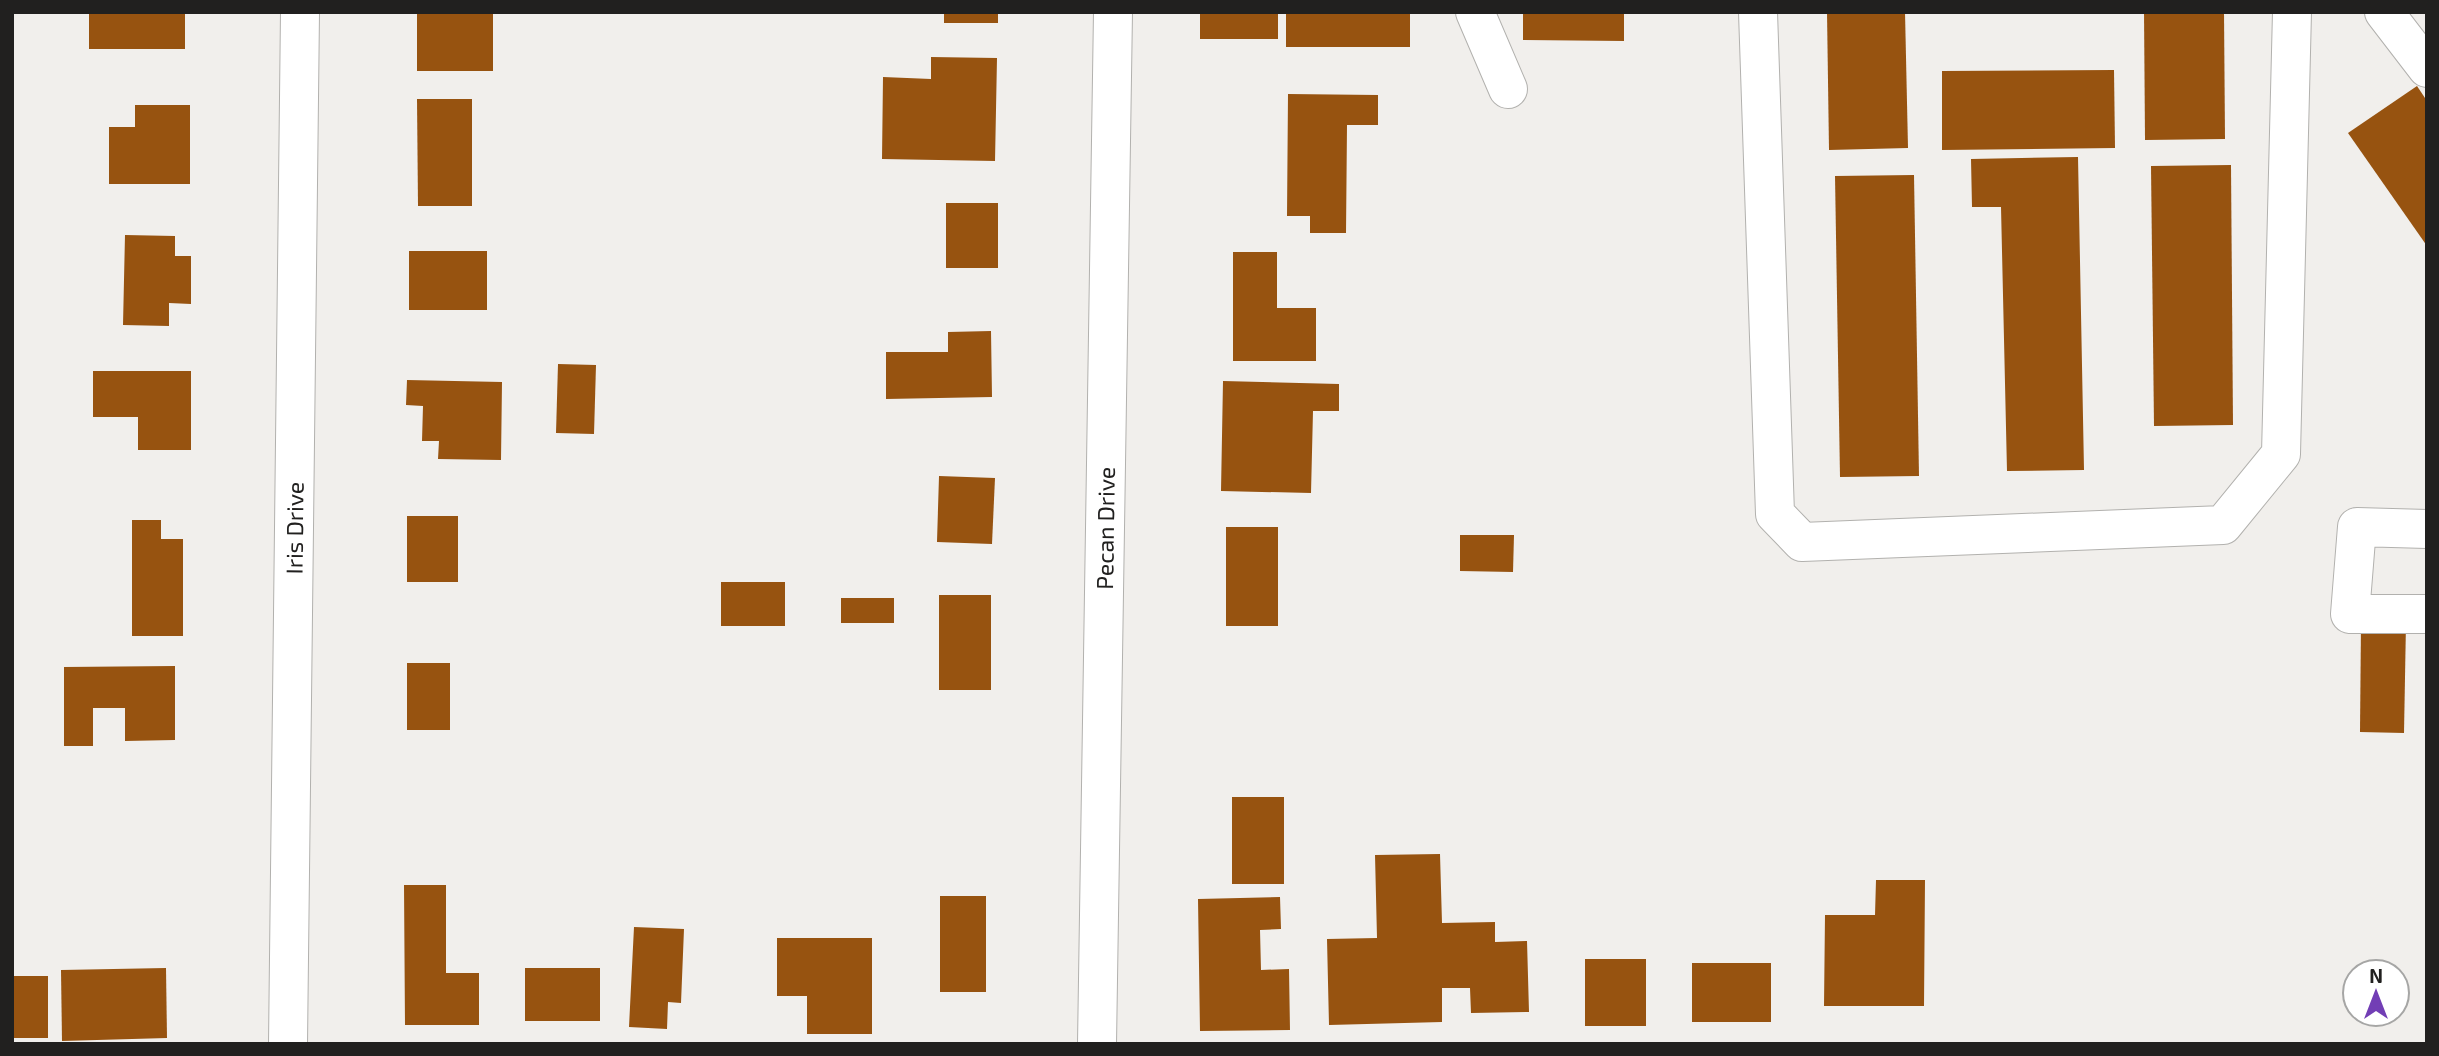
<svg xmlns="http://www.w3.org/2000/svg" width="2439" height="1056" font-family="'Exo 2',sans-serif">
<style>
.building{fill:#975310}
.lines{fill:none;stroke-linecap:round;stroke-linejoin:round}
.minor-casing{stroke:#b2b1ae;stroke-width:40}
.minor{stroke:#fff;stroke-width:38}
.labels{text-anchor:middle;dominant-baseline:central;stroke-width:7;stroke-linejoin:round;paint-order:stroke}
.street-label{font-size:23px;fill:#21201f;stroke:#fff}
</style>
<rect width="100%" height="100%" fill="#f1efec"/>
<g class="building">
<rect x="89" y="12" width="96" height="37"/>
<rect x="417" y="12" width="76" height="59"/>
<rect x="944" y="12" width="54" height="11"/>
<rect x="1200" y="12" width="78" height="27"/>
<rect x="1286" y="12" width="124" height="35"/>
<polygon points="1523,12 1624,12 1624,41 1523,40"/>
<polygon points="1827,12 1905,12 1908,148 1829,150"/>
<polygon points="2144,12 2224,12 2225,139 2145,140"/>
<polygon points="931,57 997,58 995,161 882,159 883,77 931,79"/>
<polygon points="2114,70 2115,148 1942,150 1942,71"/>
<polygon points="2417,86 2427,101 2427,246 2348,133"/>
<polygon points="1288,94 1378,95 1378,125 1347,125 1346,233 1310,233 1310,216 1287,216"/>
<polygon points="417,99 472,99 472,206 418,206"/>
<polygon points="135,105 190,105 190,184 109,184 109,127 135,127"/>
<polygon points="2078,157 2084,470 2007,471 2001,207 1972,207 1971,159"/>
<polygon points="2231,165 2233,425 2154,426 2151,166"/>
<polygon points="1914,175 1919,476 1840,477 1835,176"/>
<rect x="946" y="203" width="52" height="65"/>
<polygon points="125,235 175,236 175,256 191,256 191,304 169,303 169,326 123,325"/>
<rect x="409" y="251" width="78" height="59"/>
<polygon points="1233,252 1277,252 1277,308 1316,308 1316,361 1233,361"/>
<polygon points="991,331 992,397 886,399 886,352 948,352 948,332"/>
<polygon points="558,364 596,365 594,434 556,433"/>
<polygon points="93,371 191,371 191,450 138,450 138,417 93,417"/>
<polygon points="407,380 502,382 501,460 438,459 439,441 422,441 423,406 406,405"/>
<polygon points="1223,381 1339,384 1339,411 1313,411 1311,493 1221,491"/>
<polygon points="939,476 995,478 992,544 937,542"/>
<rect x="407" y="516" width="51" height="66"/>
<polygon points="132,520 161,520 161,539 183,539 183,636 132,636"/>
<rect x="1226" y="527" width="52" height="99"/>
<polygon points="1460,535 1514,535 1513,572 1460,571"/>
<rect x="721" y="582" width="64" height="44"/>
<rect x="939" y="595" width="52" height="95"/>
<rect x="841" y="598" width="53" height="25"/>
<polygon points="2361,622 2406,622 2404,733 2360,732"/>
<rect x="407" y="663" width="43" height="67"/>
<polygon points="175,666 175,740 125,741 125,708 93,708 93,746 64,746 64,667"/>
<rect x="1232" y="797" width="52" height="87"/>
<polygon points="1440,854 1442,923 1495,922 1495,942 1527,941 1529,1012 1471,1013 1470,988 1442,988 1442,1022 1329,1025 1327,939 1377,938 1375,855"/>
<polygon points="1876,880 1925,880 1924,1006 1824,1006 1825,915 1875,915"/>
<polygon points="404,885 446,885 446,973 479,973 479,1025 405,1025"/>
<rect x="940" y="896" width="46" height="96"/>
<polygon points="1280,897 1281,929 1260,930 1261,970 1289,969 1290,1030 1200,1031 1198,899"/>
<polygon points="634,927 684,929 681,1003 668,1002 667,1029 629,1027"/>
<polygon points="777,938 872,938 872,1034 807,1034 807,996 777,996"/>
<rect x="1585" y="959" width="61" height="67"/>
<rect x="1692" y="963" width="79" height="59"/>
<polygon points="166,968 167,1038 62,1041 61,970"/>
<rect x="525" y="968" width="75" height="53"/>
<rect x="12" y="976" width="36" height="62"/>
</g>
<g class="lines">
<defs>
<g id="minor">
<polyline points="1475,12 1508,89"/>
<polyline points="1758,12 1775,514 1802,542 2223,525 2281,454 2292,12"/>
<polyline points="2384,12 2427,68"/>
<polyline points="2427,529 2357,527 2350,614 2427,614"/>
<path id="s1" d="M288 1044 300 12"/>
<path id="s2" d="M1097 1044 1113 12"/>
</g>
</defs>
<use href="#minor" class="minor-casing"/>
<use href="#minor" class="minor"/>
</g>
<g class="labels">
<g class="street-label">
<text stroke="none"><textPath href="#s1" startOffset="516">Iris Drive</textPath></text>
<text stroke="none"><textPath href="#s2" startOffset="516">Pecan Drive</textPath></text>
</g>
</g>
<rect width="2439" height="1056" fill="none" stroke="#21201f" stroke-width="28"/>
<g transform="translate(2376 993)"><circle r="33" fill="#ffffff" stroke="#a6a6a5" stroke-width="2"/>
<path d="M0-5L12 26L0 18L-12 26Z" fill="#723eb5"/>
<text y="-10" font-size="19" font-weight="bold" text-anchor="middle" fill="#21201f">N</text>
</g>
</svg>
